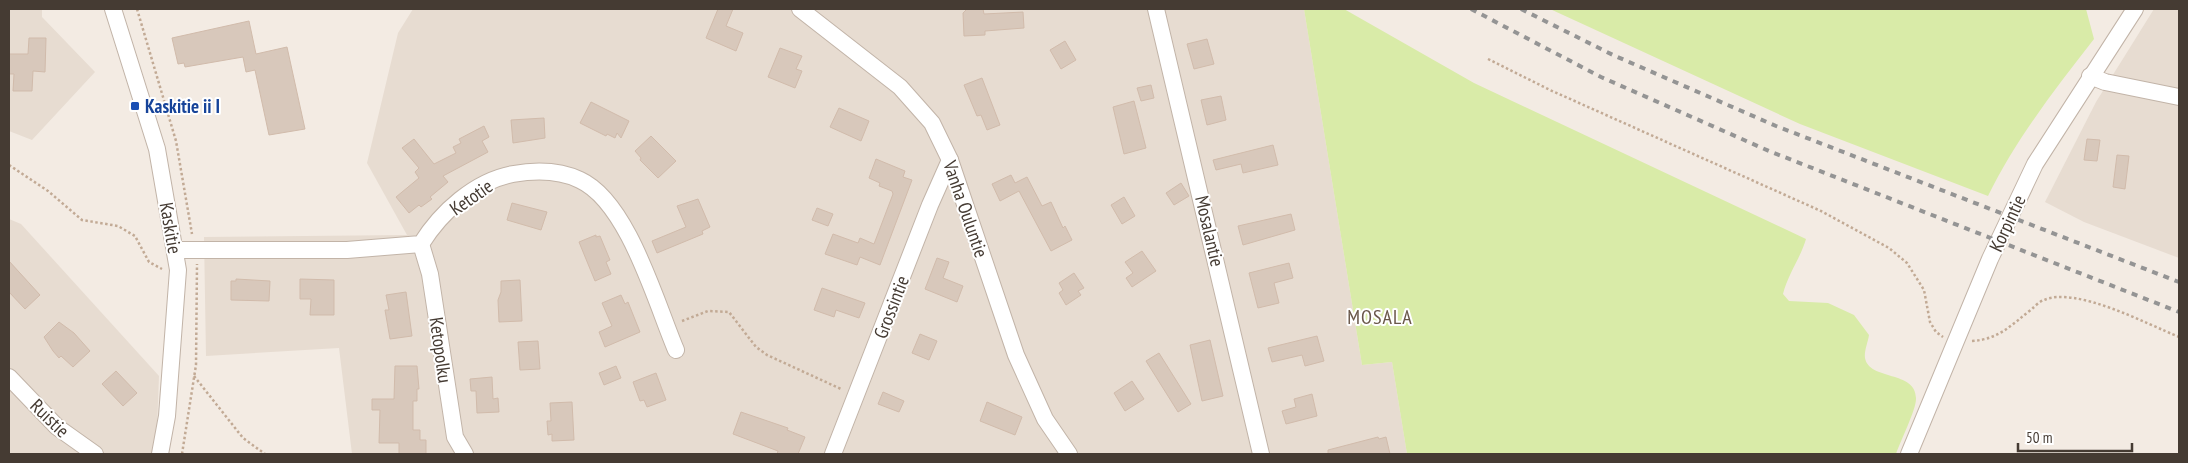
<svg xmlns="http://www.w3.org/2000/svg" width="2188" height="463" font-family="'PT Sans Narrow',sans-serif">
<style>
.residential{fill:#e7dcd1}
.green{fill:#d9eba8}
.building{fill:#d8c8bb;stroke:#d1bbab}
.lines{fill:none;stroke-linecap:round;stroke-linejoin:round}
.minor-casing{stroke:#c2b4a8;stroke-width:18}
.path{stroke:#c2aa95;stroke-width:2.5;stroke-dasharray:2.5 2.5;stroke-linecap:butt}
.minor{stroke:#fff;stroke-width:16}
.rail{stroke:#949494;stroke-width:4;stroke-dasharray:6 6;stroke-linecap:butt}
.transit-dot{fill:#1a4fb4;stroke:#fff;stroke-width:2}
.labels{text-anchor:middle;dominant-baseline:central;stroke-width:4;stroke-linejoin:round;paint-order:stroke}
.transit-label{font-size:19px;font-weight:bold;fill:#164399;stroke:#fff;text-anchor:start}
.street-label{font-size:19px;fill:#453b33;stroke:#fff}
.neighbourhood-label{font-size:20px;letter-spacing:1px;fill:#695749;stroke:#fff}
</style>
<rect width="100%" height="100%" fill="#f3ebe3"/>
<g class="residential">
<polygon points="9,9 42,9 42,17 95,72 32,140 9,131"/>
<polygon points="413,9 1304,9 1362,365 1392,362 1407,454 352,454 339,348 206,356 204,237 407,235 367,163 398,33"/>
<polygon points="2154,9 2179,9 2179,258 2084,222 2045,202 2096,102"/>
<polygon points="9,219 21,224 159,376 156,454 9,454"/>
</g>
<g class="green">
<path d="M1304 9H1344L1474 83 1806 239C1800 259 1788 274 1783 294L1789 301 1828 303 1854 315 1869 335C1868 342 1864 351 1865 358 1869 381 1917 370 1916 399 1916 410 1900 442 1896 454H1407L1392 362 1362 365Z"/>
<path d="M1550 9H2086L2094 39C2055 89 2016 139 1988 196L1800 124Z"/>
</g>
<g class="building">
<polygon points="718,9 733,9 726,26 743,33 736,51 706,38"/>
<polygon points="967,9 983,9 984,14 1023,12 1024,28 985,31 985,35 964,36 963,13"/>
<polygon points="249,21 256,54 287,47 305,129 269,135 255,70 246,72 243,57 185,67 184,63 178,64 172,38"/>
<polygon points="29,38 46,38 45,72 33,71 32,91 13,91 14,74 9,74 9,54 28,54"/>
<polygon points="1207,39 1214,64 1194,69 1187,44"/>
<polygon points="1065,41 1076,60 1061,69 1050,50"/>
<polygon points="780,48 802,56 796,69 802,71 795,88 768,77"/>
<polygon points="982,78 1000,125 987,130 981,115 977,116 964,85"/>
<polygon points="1151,85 1154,98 1141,101 1137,88"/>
<polygon points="1221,96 1226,120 1207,125 1201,100"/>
<polygon points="1134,101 1146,148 1124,154 1113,107"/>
<polygon points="591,102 629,121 621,138 617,133 615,138 607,134 606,136 580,123"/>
<polygon points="839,108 869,121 861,141 830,127"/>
<polygon points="544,118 545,138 513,143 511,120"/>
<polygon points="484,126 489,137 482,141 488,152 443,176 448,182 430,197 432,199 421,207 419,205 409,213 396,197 419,178 415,172 419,168 402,148 414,139 434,164 456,153 453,147 461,143 459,139"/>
<polygon points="651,136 676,161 658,178 640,160 641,158 635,151"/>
<polygon points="2087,139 2100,140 2097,161 2084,160"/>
<polygon points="1273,145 1278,165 1243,173 1241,164 1216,170 1213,160"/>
<polygon points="2117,155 2129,156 2125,189 2113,187"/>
<polygon points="876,159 905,171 903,177 912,180 880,265 860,257 857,265 825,254 833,234 858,243 860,238 874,244 893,194 892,191 879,186 880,183 869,178"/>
<polygon points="1011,175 1015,183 1027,177 1042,206 1051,202 1063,228 1065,226 1072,240 1051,251 1019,191 1000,201 992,184"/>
<polygon points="1181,183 1189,196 1174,205 1166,193"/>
<polygon points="1124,197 1135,216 1122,224 1111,205"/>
<polygon points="698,199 710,227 702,231 703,234 657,253 652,241 686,227 677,206"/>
<polygon points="512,203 547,212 541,230 507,220"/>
<polygon points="817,208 833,214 828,226 812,220"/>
<polygon points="1291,214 1295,230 1243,245 1238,226"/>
<polygon points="596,235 596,237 600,236 610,260 606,262 611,274 595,281 579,242"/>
<polygon points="1142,251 1156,271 1132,287 1126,278 1133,273 1125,262"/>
<polygon points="937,258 949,262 943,278 963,286 957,302 925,289"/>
<polygon points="9,261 40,295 25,309 9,292"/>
<polygon points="1289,263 1293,278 1274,283 1279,303 1258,308 1249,273"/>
<polygon points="1074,273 1084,288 1078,291 1081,295 1066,305 1059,293 1063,290 1059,283"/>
<polygon points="236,279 270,281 269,301 231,300 231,281 236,281"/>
<polygon points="300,279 334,280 334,315 310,315 311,299 300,299"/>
<polygon points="520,280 522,321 499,322 498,300 501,292 501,281"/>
<polygon points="822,288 865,303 859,318 836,310 834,317 814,310"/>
<polygon points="406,292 412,336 390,339 385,310 389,310 386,295"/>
<polygon points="621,295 625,304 628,302 640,332 605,347 599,332 612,326 602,303"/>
<polygon points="59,322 74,333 90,351 73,367 61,356 59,358 53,351 44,337"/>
<polygon points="920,334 937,341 929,360 912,353"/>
<polygon points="1317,336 1324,361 1305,366 1302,355 1272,362 1268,348"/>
<polygon points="1210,340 1223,396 1202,401 1190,345"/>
<polygon points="538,341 540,369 520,370 518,342"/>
<polygon points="1159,353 1191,404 1178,412 1146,361"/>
<polygon points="395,366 417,366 419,389 417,389 417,401 413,401 413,430 420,430 420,440 426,440 426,454 399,454 399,443 379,443 380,410 372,410 372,399 394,399"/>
<polygon points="616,366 621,378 604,385 599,373"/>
<polygon points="116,371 137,393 123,406 102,384"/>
<polygon points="656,373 666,400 647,407 644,400 640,401 633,382"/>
<polygon points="492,377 493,399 498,398 499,412 477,413 476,391 471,391 470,379"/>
<polygon points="1132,381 1144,399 1125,411 1114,393"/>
<polygon points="883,392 904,401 899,412 878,404"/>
<polygon points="1312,394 1317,416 1286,424 1282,411 1296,407 1294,399"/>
<polygon points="572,402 574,440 552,441 552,434 548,435 547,421 551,421 550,403"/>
<polygon points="987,402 1022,417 1015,435 980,421"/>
<polygon points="741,412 788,428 787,430 805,437 798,454 777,454 778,451 733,434"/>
<polygon points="1378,437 1379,439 1386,437 1390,454 1328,454 1328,450"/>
</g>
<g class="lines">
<defs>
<g id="minor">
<polyline points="113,9 157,149 178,270 167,416 160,454"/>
<polyline points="800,9 900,87 932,123 950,160 1016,355 1045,419 1069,454"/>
<polyline points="1156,9 1261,454"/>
<polyline points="2090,76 2105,82 2179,97"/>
<polyline points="421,244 430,274 455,437 465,454"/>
<path d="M175 250H347L421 244C441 212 475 181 513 174 536 170 559 170 580 180 628 202 656 303 676 350"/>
<polyline points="9,377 57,427 95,454"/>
<polyline points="833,454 930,205 950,160"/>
<polyline points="1909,454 1990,259 2035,164 2135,9"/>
</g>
</defs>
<use href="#minor" class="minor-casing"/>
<g class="path">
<polyline points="137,9 176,141 192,234"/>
<polyline points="1488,59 1550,90 1821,211 1889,248 1907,263 1924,290 1930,322 1936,332 1943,337"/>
<polyline points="9,165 48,191 82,220 118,226 135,236 149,262 162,269"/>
<polyline points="682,321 708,311 729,312 756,347 767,355 841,389"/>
<path d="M1972 341C2000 339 2011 325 2032 309 2035 306 2040 301 2044 300 2076 286 2147 324 2179 337"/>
<polyline points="194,376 243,438 265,454"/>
<polyline points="182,454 196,365 197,264"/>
</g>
<use href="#minor" class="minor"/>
<g class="rail">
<polyline points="1471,9 1601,77 1769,151 2179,312"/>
<polyline points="1521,9 1613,55 1776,126 2179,282"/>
</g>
</g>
<rect class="transit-dot" x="130" y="101" width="10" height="10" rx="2.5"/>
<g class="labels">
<g class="transit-label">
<text x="145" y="106">Kaskitie ii I</text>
</g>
<g class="street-label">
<text transform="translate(471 197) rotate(-35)">Ketotie</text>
<text transform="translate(966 209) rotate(71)">Vanha Ouluntie</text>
<text transform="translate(2007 223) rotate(-65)">Korpintie</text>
<text transform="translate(171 228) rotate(80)">Kaskitie</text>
<text transform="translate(1210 231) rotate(77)">Mosalantie</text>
<text transform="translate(891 307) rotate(-69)">Grossintie</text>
<text transform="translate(441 350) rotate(82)">Ketopolku</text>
<text transform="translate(50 418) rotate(44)">Ruistie</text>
</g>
<g class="neighbourhood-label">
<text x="1380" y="317">MOSALA</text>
</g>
</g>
<rect width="2188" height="463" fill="none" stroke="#453b33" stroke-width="20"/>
<path d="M2018 443v8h114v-8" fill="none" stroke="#453b33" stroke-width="2.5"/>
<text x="2026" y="443" font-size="15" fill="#453b33" stroke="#ffffff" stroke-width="4" paint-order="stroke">50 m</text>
</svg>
